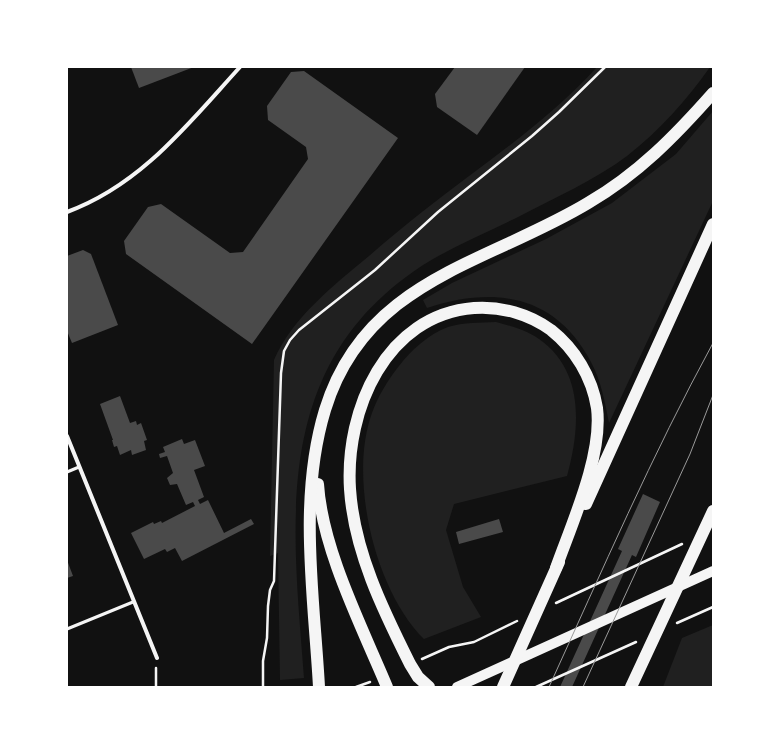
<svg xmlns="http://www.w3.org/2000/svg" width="780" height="754" font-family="Commissioner,sans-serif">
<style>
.green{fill:#202020}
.building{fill:#4a4a4a}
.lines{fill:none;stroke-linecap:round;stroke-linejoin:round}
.path{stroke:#f5f5f5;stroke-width:2.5}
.service{stroke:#f5f5f5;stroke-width:3}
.minor{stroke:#f5f5f5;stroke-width:4}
.primary{stroke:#f5f5f5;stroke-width:10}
.motorway{stroke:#f5f5f5;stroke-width:12}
.tram{stroke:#9a9a9a;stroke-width:1}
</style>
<rect width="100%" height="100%" fill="#111"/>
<g class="green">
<path d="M597 67H710C687 100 659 131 627 156 595 180 556 197 520 216 482 235 440 251 406 277 271 377 293 531 304 678L280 680 278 553 270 556 274 360C292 318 334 285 369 256 386 241 404 226 422 212 482 165 546 123 597 67Z"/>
<path d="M713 111V201L609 423C605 402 601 381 591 362 555 294 494 286 427 308L423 300 452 283 546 239 612 203 676 154Z"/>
<path d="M496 322C511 326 526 330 539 339 585 371 580 429 567 476L454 504 446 530 463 587 481 617 424 639C375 591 348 478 372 413 378 396 388 380 399 366 411 350 429 334 448 327 464 322 480 323 496 322Z"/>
<polygon points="713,625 713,687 663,687 682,638"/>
</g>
<g class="building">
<polygon points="131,67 194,67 139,88"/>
<polygon points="455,67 525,67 477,135 437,107 435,94"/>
<polygon points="304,71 398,138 252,344 126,254 124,241 148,207 161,204 230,253 243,252 308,159 306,147 268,120 267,106 291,72"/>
<polygon points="83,250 91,254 118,325 72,343 67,331 67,256"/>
<polygon points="120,396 130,423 136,421 137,425 141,423 147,440 144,441 146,450 132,455 131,450 120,455 117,446 114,447 112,440 113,440 100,404"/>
<polygon points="182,439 184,444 195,440 205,466 194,470 204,497 198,500 200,504 208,500 224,533 251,519 254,524 182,561 175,548 167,552 165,549 144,559 131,533 153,522 154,524 161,521 162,523 195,506 193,502 186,505 177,484 170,485 167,478 173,473 167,456 160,458 159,454 165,452 163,447"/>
<polygon points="643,494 660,502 636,557 632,555 572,687 560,687 622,551 618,549"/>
<polygon points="499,519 503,532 459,544 456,532"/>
<polygon points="67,560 73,576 67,578"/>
</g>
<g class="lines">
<g class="path">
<polyline points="556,603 682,544"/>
<polyline points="677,623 713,607"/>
<polyline points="422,659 449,647 474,642 517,621"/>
<polyline points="156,687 156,668"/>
<polyline points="263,687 263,661 267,638 268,606 270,590 274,581 281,373 284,351 290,340 299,330 375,270 438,212 532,136 559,112 605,67"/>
<polyline points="356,687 370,682"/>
<polyline points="536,687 636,642"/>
</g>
<g class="service">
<polyline points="67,472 79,467"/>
<polyline points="67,629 133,602"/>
</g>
<g class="minor">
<path d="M67 212C141 185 188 124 240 67"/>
<polyline points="67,436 157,658"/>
</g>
<polyline class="primary" points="457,687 713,571"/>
<g class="motorway">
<path d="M318 484C322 549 362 627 387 687"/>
<polyline points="586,504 713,224"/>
<path d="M319 687C314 596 298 499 325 410 365 279 487 264 588 203 638 174 675 136 713 93"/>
<path d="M429 687 418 677 410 664C383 610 354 551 350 489 345 410 386 315 474 308 501 306 529 314 551 330 575 349 592 377 597 408 603 455 572 523 556 568"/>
<polyline points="503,687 559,562"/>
<polyline points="631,687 713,511"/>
</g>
<g class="tram">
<path d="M549 687C602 571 652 455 713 343"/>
<polyline points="583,687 690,454 713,395"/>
</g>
</g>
<rect width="780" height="754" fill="none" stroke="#ffffff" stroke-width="136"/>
</svg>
